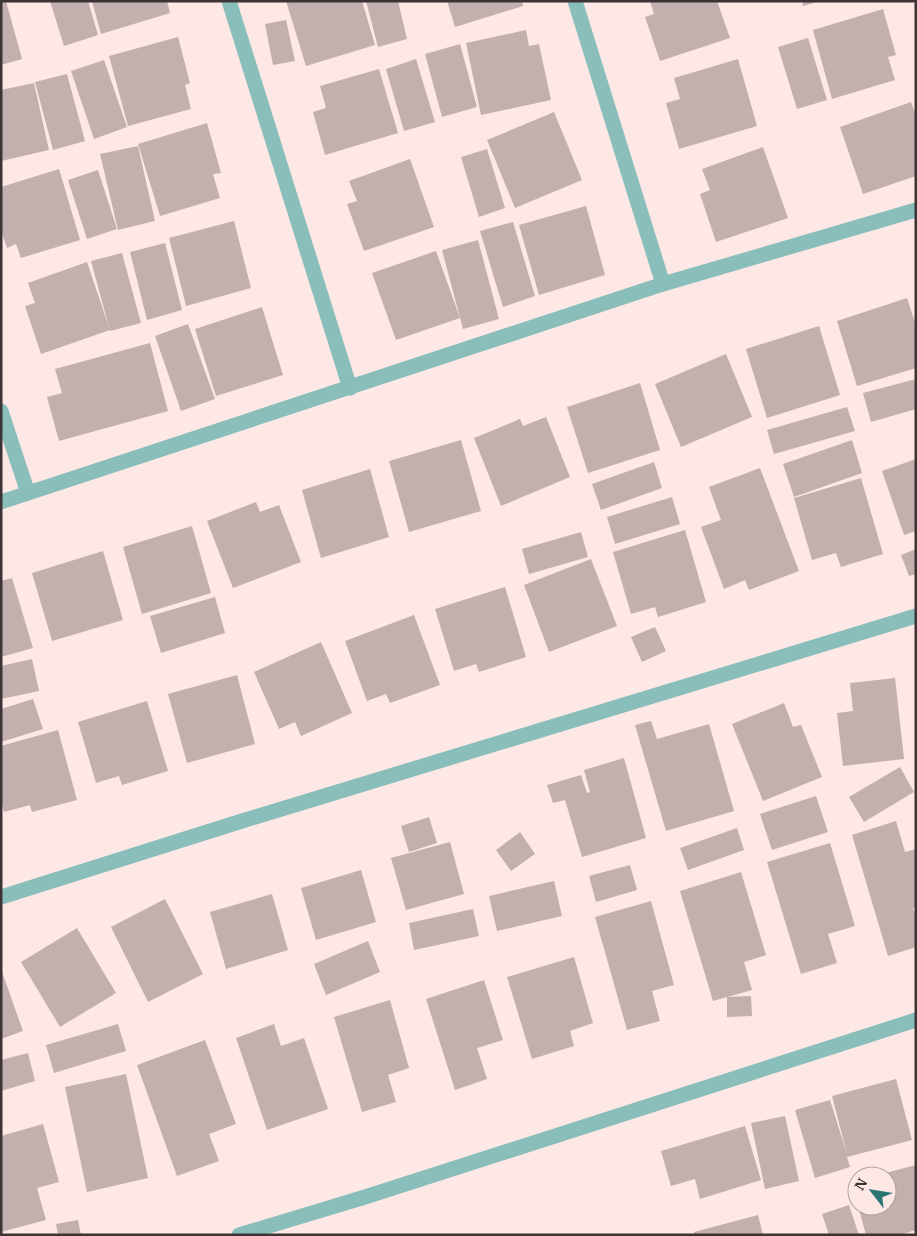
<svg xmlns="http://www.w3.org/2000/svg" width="917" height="1236" font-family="'IBM Plex Serif',serif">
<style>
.building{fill:#c3afad}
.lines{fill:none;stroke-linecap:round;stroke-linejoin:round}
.street{stroke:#89beba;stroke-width:15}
</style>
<rect width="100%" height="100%" fill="#fde8e6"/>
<g class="building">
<polygon points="1,1 6,1 22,59 1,65"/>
<polygon points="50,1 88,1 98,35 64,46"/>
<polygon points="92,1 167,1 170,13 101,34"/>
<polygon points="286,1 362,1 375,45 306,66"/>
<polygon points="366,1 398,1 407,39 378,47"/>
<polygon points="447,1 522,1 523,6 455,27"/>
<polygon points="650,1 717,1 730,38 660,61 645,17 654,14"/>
<polygon points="802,1 817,1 817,2 803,6"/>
<polygon points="883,9 896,55 888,57 895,80 832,99 813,30"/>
<polygon points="286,20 295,61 273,65 265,24"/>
<polygon points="526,30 529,46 539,44 551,100 481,115 466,43"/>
<polygon points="178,37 190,83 185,85 191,109 128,126 109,56"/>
<polygon points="808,38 827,100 797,109 778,47"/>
<polygon points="460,44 477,107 442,117 425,54"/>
<polygon points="416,59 435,122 404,131 386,69"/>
<polygon points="738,59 757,126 679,149 666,103 680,99 674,78"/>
<polygon points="104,60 127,127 94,139 71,71"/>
<polygon points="379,69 398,133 325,155 313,112 326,108 320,86"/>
<polygon points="67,74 85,141 53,150 35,82"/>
<polygon points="34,83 49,150 1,161 1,90"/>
<polygon points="911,102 916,115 916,176 863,194 840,127"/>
<polygon points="554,112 582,180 515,208 487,140"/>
<polygon points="207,123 221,173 213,174 220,198 160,216 138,144"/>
<polygon points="138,146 155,221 118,230 100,154"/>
<polygon points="763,147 788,218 716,242 700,194 710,190 702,169"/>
<polygon points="487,149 505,208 479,217 461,157"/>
<polygon points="410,159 434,227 364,251 347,204 357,201 349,181"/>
<polygon points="59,169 80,240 21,258 16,244 7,248 1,230 1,187"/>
<polygon points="98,170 117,229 87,239 68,180"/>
<polygon points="586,206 605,275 539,295 519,225"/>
<polygon points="234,221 251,288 186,306 169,238"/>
<polygon points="513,222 535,296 503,307 480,231"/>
<polygon points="478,240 499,319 463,329 442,250"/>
<polygon points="165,243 182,310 147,320 130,252"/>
<polygon points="436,251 460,318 396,340 372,273"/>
<polygon points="122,253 141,323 110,331 91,261"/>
<polygon points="87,262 110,330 41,354 25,306 35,303 28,283"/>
<polygon points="907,298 916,326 916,368 857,386 837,321"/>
<polygon points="262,307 283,375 216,396 195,329"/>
<polygon points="188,324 215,399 181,411 155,336"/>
<polygon points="819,326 840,395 767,418 746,349"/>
<polygon points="150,343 168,411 59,441 47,397 62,393 55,369"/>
<polygon points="726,354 752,417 681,447 655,384"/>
<polygon points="916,379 916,409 871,422 863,393"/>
<polygon points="640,383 660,450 588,473 567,407"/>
<polygon points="847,407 855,431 774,454 767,430"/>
<polygon points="546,417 570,477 501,506 474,438 520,419 523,426"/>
<polygon points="461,440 481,511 409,532 389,461"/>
<polygon points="852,440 862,473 794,497 783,464"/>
<polygon points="916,459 916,531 904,535 882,471"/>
<polygon points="654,462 662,488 601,510 592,484"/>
<polygon points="760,468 799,571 749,590 745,580 724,589 701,527 721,520 709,487"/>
<polygon points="370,469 389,537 321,558 302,490"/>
<polygon points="861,478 883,554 841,567 836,553 812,560 794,498"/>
<polygon points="672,497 680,524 615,544 607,517"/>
<polygon points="256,502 260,512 279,505 301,562 233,588 207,521"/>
<polygon points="192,526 211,593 142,614 123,547"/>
<polygon points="685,530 706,602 658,617 655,607 631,614 613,552"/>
<polygon points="581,532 588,557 529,574 522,549"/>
<polygon points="916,549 916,574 909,576 901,555"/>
<polygon points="103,551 123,620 52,641 32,573"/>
<polygon points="591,559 617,626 549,652 524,585"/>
<polygon points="12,578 33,648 1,657 1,581"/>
<polygon points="505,587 526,657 479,672 476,664 454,671 435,609"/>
<polygon points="215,597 225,633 161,653 150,616"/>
<polygon points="414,615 440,685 390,703 386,694 367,701 345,641"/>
<polygon points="655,627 666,651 642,662 631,637"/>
<polygon points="321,642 352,713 301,736 295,722 279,729 254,672"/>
<polygon points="32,659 39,691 1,699 1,666"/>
<polygon points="237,675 255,744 187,763 168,694"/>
<polygon points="895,678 904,759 843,766 837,713 853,711 850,683"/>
<polygon points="33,699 43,729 1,742 1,709"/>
<polygon points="147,701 168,771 122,785 119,776 96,783 78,722"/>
<polygon points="784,703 793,727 801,725 822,777 763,801 732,724"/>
<polygon points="651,721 657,739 709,724 734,811 666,831 635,725"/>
<polygon points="58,730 77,800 32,812 30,805 4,812 1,800 1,746"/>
<polygon points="624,758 646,838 582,857 565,800 553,803 547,785 581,775 587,793 590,792 584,770"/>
<polygon points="900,767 914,792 864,822 849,797"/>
<polygon points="816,796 828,832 772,850 760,814"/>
<polygon points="429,817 437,843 409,852 401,826"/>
<polygon points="896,821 905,852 916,849 916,908 913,908 916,917 916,947 888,956 852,835"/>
<polygon points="737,828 744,850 688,870 680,848"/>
<polygon points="520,832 535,854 511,871 496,850"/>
<polygon points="450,842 464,894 406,910 391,858"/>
<polygon points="830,843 855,926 828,934 837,963 801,974 767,862"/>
<polygon points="630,865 637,890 596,902 589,876"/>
<polygon points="361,870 376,922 316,940 301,888"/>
<polygon points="741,872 766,955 744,962 752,990 713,1001 680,891"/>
<polygon points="554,881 562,916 497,931 489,896"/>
<polygon points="272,894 288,950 226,969 210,912"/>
<polygon points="165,899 203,974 148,1002 111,927"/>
<polygon points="651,901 674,985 652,991 660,1021 627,1030 595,917"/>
<polygon points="473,909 479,936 414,950 409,923"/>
<polygon points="77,928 116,993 60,1027 21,962"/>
<polygon points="368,941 380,972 326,995 314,964"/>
<polygon points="574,957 593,1023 570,1031 574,1046 532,1059 507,977"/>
<polygon points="1,969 23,1031 1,1039"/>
<polygon points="484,980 503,1040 477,1048 487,1079 455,1090 426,999"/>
<polygon points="751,996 752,1016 727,1017 727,997"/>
<polygon points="390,1000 409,1068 388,1075 396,1102 362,1112 334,1017"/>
<polygon points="118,1024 126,1051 54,1073 46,1045"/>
<polygon points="274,1024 281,1046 304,1038 328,1109 267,1130 236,1038"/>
<polygon points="205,1040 236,1124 209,1134 219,1161 177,1176 137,1065"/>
<polygon points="28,1053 35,1081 1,1091 1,1060"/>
<polygon points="126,1074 148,1178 87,1192 65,1087"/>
<polygon points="896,1079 912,1140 847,1157 850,1167 815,1178 795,1110 830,1100 847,1154 832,1096"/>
<polygon points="785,1116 799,1181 765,1189 751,1123"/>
<polygon points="43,1124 59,1182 37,1188 46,1220 1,1232 1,1136"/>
<polygon points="745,1126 761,1180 700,1199 695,1179 671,1186 661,1151"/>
<polygon points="916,1165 916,1230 899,1235 866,1235 858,1206 887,1206 887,1176 878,1175"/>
<polygon points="857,1181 857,1198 856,1199 852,1182"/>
<polygon points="849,1205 859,1235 829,1235 822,1214"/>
<polygon points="758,1215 763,1235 694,1235 694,1232"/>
<polygon points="78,1220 81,1235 58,1235 56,1224"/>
</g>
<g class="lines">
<g class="street">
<polyline points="229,1 350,388"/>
<polyline points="575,1 663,284"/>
<polyline points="1,411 28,493"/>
<polyline points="1,502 663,284 916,210"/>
<polyline points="1,897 242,821 916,616"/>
<polyline points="239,1235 365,1197 916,1020"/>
</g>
</g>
<rect width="917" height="1236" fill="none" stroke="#3c3434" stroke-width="5"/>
<g transform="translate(872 1191) rotate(301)"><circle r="24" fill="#fde8e6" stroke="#b0a09f"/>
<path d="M0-4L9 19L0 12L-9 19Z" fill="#2b7571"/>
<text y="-8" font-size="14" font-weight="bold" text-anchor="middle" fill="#3c3434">N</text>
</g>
</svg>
